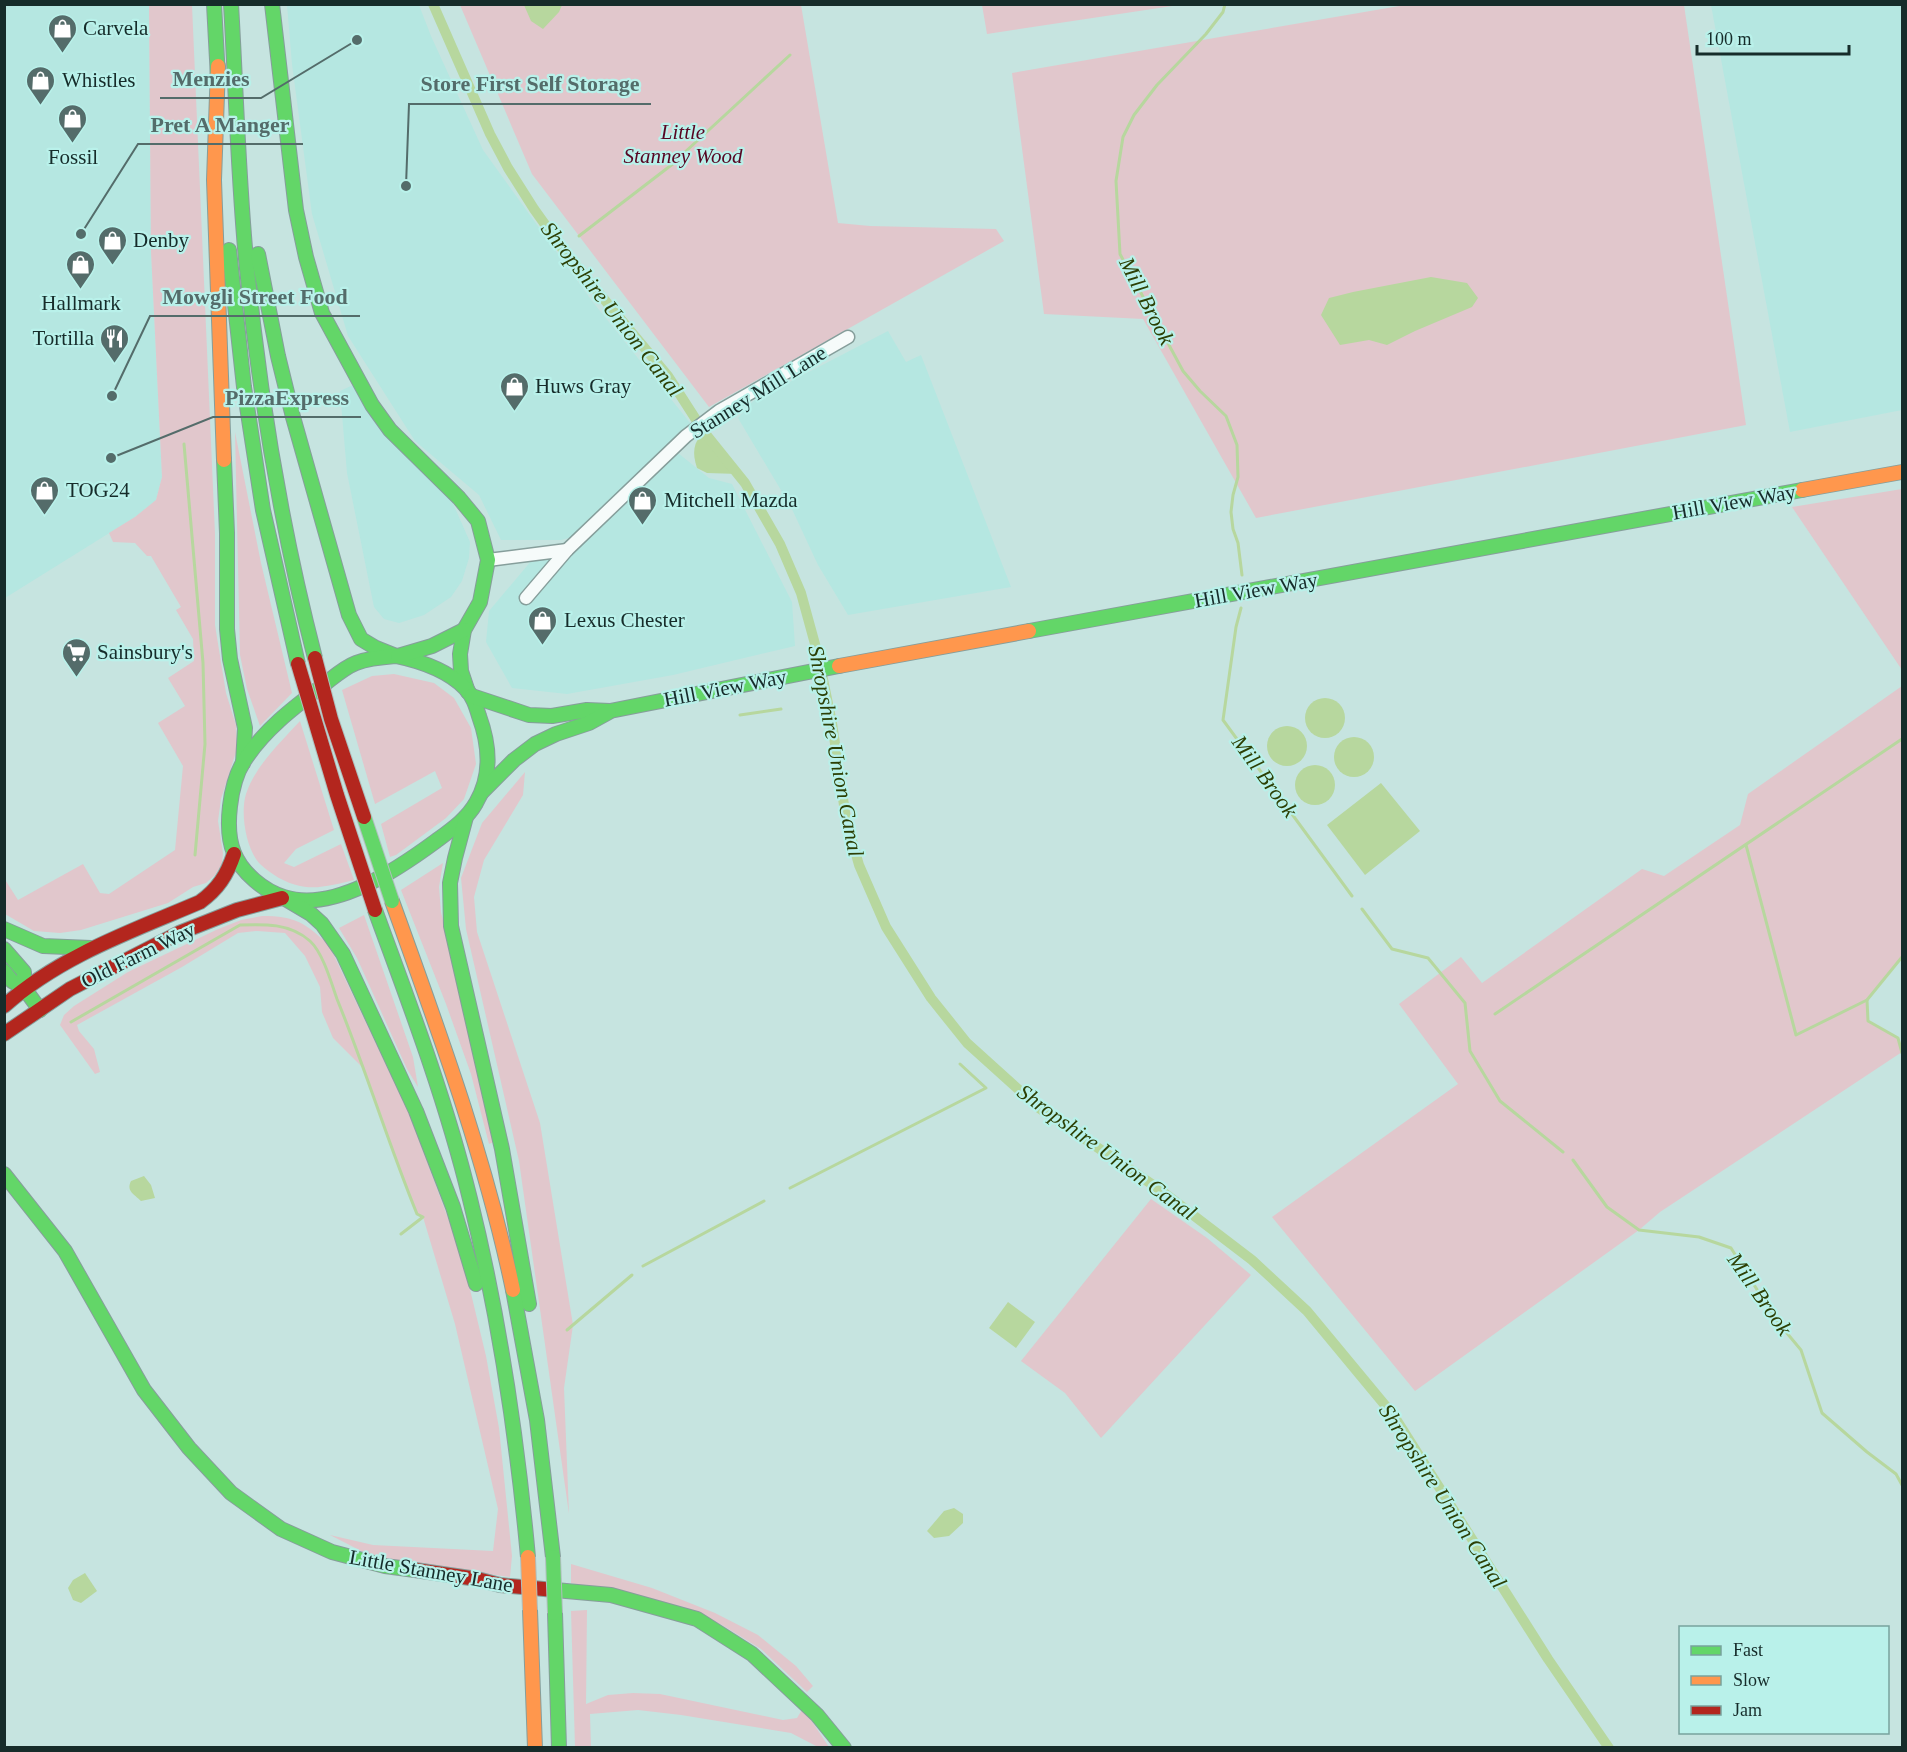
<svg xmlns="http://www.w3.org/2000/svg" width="1907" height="1752" font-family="Georgia,serif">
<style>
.built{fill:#b5e7e1}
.green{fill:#e1c7cc}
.water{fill:#b7d79e}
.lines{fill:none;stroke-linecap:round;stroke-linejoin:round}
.stream{stroke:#b7d79e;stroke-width:3}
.canal{stroke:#b7d79e;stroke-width:10}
.street-casing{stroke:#869e9b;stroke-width:15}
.fast-casing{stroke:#869e9b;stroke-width:16}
.slow-casing{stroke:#869e9b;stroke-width:16}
.jam-casing{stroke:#869e9b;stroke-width:16}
.street{stroke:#f6fbfa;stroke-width:12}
.fast{stroke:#63d668;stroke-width:14}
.slow{stroke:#ff974d;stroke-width:14}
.jam{stroke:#b3261e;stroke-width:14}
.fast-bridge-casing{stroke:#afbfbd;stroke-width:16;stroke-linecap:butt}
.slow-bridge-casing{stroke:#afbfbd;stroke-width:16;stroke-linecap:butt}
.jam-bridge-casing{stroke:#afbfbd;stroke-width:16;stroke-linecap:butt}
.fast-bridge{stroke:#63d668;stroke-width:14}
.slow-bridge{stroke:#ff974d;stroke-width:14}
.jam-bridge{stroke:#b3261e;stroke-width:14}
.labels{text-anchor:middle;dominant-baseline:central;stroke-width:4.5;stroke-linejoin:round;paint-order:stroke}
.poi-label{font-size:21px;fill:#162c2a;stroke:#b9f1ea;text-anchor:start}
.park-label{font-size:21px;font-style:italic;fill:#570522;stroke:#b9f1ea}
.street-label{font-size:21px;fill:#162c2a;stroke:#b9f1ea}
.water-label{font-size:22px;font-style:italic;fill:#2c4005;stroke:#b9f1ea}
.leader{fill:none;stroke:#546c6a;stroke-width:2}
.callout-dot{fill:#546c6a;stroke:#b9f1ea;stroke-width:2}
.callout-label{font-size:22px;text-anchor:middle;font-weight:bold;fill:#546c6a;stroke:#b9f1ea;stroke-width:4.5;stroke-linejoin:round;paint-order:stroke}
</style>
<rect width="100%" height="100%" fill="#c6e4e0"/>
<g class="built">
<polygon points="5,5 149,5 151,252 162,477 156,500 135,517 5,598"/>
<polygon points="287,5 419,5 431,36 483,150 592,301 691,424 576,536 561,540 501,540 479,495 415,441 348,336 312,214 292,64"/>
<polygon points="1711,5 1902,5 1902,410 1790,432"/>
<polygon points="888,331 906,362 921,355 1011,587 848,615 818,565 791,507 738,418 753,401"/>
<polygon points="353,385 451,499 470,542 469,558 462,581 451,597 424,615 399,623 384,619 374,607 347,473 340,391"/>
<polygon points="678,453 709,478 732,484 792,602 795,646 673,675 567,694 512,688 486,642 489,611 532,560 574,552 663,463"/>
</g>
<g class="green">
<polygon points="149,5 192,5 215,534 215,625 226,693 236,725 237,749 221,799 218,821 223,853 222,864 215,875 206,883 193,887 168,903 81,930 60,933 34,931 5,914 4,878 18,900 83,864 100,893 109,894 175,850 183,766 158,723 185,706 168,678 194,661 193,639 176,610 181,607 151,556 147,556 135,543 113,542 109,533 135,517 156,500 162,477 151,252"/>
<polygon points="460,5 801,5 838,223 870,226 996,229 1004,241 709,407 532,174"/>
<polygon points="982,5 982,4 1179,5 987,34"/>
<polygon points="1405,5 1684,5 1746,425 1256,518 1143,319 1044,314 1012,73"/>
<polygon points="235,432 261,563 292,693 260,726 247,689 240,655"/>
<polygon points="1902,489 1902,670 1792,507"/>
<polygon points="394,674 434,683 454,698 471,728 476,764 464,799 446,818 396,855 390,857 381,824 442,788 435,771 375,804 342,690 372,676"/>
<polygon points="1902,686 1902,957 1867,1000 1868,1021 1898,1038 1902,1052 1660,1212 1639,1230 1415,1391 1272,1217 1458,1084 1399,1004 1461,957 1482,983 1642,869 1664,876 1740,825 1748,794"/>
<path d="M300 721 334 830 296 849 284 863 294 867 341 844 354 880C337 884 317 890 300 886 285 883 271 874 260 864 246 850 240 813 246 794 256 765 279 744 300 721Z"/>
<polygon points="525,772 523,795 484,860 474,897 477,932 540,1123 573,1325 564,1388 569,1514 519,1161 466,929 461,878 482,823"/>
<polygon points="443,863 439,887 441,912 494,1142 489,1144 471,1074 446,1004 401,890"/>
<polygon points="364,915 413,1057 418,1087 407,1069 357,958 339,928"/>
<path d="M262 916C296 916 305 923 329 945L409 1113 462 1256 486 1356 499 1428 512 1556 510 1577 427 1566 371 1556 330 1535 373 1545 493 1551 498 1509 455 1324 423 1217 417 1214 407 1190 364 1069 333 1038 322 1012 320 987 305 956 285 933 257 931 238 933 182 967 77 1025 79 1031 94 1049 100 1072 95 1074 60 1025 64 1015 74 1006 128 972 216 930 241 920Z"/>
<polygon points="1151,1199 1207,1238 1251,1275 1101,1438 1065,1393 1021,1361"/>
<polygon points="571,1564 652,1588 715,1613 758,1635 796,1666 813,1686 807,1692 761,1649 722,1625 684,1607 571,1583"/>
<polygon points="587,1610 586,1704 608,1695 633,1693 660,1694 783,1720 797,1718 803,1708 829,1747 818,1747 791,1733 681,1715 638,1710 590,1714 591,1747 575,1747 571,1611"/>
</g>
<g class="water">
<polygon points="524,5 562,5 559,12 543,29 531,21"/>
<polygon points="1431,277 1467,283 1478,298 1472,307 1415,331 1387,345 1369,340 1340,345 1321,315 1329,298 1353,292"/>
<path d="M704 432 738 474 707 473 697 468C692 453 693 442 704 432Z"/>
<circle cx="1325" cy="718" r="20"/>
<circle cx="1287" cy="746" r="20"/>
<circle cx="1354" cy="757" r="20"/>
<circle cx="1315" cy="785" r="20"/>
<polygon points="1381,783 1420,831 1365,875 1327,825"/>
<path d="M144 1176 151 1185 155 1198 141 1201C134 1194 126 1191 131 1181Z"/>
<polygon points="1008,1302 1035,1322 1016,1348 989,1328"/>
<polygon points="954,1508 963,1514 963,1523 949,1536 934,1538 927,1531 944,1511"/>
<polygon points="85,1573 97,1591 81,1603 73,1600 68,1588 73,1580"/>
</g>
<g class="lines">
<g class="stream">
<polyline points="1225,4 1223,12 1206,34 1157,85 1134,115 1123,137 1116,181 1120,254 1183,371 1200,391 1226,416 1237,445 1238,477 1233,495 1231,512 1233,529 1238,543 1242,575"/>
<polyline points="684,153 790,55"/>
<polyline points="579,236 674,163"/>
<polyline points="184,444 203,663 205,744 195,855"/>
<polyline points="1241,608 1236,627 1223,720 1352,896"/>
<polyline points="740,715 781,709"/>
<polyline points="1746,845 1796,1035 1867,1000 1902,957"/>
<polyline points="1362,909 1392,949 1428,958 1465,1003 1470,1051 1500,1101 1563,1152"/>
<polyline points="1867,1000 1868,1021 1898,1038 1902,1053"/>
<polyline points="1495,1014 1902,739"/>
<path d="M71 1022 240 925C264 924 290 923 310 941 323 953 331 982 337 999 366 1070 388 1143 417 1214L423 1217 401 1234"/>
<polyline points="1573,1160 1607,1207 1639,1230 1699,1237 1731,1248 1776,1320 1801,1350 1822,1413 1867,1452 1896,1474 1902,1485"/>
<polyline points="790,1188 986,1088 960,1064"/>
<polyline points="643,1266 764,1201"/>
<polyline points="567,1330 632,1275"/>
</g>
<polyline class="canal" points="433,4 490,134 508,168 534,209 564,251 668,376 704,432 745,483 780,544 801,593 818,655 832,723 846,819 859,865 886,927 931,998 967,1043 1039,1108 1159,1189 1252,1260 1307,1311 1394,1416 1548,1659 1609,1748"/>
<defs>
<g id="street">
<polyline points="488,560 567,550"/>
<polyline points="526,598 567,550 686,436 719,411 848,337"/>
</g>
<g id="fast">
<polyline points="214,4 218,78"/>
<path d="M231 4C236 89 238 174 246 259 259 393 281 527 315 658"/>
<polyline points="272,4 296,210 306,257 322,313 372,405 390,430 459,498 478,521 488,560 480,602 464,630 460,654 461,671 468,692"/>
<polyline points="229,250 244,387 263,510 298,664"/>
<polyline points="258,254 278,356 293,417 349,615 361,639 376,648 396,656"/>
<polyline points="224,460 227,533 227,629 230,659 245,728 243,763"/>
<polyline points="1029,631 1802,490"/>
<path d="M396 656C420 661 447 670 465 688 473 696 476 706 479 716 490 746 492 776 476 803 467 819 451 830 436 841 398 869 334 913 284 897 264 891 242 873 234 853 224 829 230 783 244 761 264 730 293 708 322 686 333 678 343 668 356 663 369 658 383 657 396 656Z"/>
<polyline points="398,656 432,646 464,630"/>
<polyline points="472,696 529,715 552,716 587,710 610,711 839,666"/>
<polyline points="482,792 514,760 535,744 556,734 589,723 609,712"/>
<polyline points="466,817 455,858 450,883 451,926 502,1149 529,1304"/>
<polyline points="284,898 311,914 322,924 343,954 416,1111 453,1207 476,1284"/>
<path d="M375 910C410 1005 446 1100 470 1199 499 1316 517 1437 528 1557"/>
<polyline points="4,929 43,946 91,948"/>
<polyline points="4,949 24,972 24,988"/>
<polyline points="4,971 12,981 24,988 40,1010"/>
<polyline points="4,1174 65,1251 144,1390 189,1448 231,1493 281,1529 332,1552 385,1566 415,1570"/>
<polyline points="513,1290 537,1420 553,1557"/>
<polyline points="555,1590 611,1595 697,1619 752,1654 817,1715 844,1748"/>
<polyline points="555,1613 559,1748"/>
</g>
<g id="slow">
<polyline points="218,66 214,180 224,460"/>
<polyline points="1802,490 1902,472"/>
<polyline points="839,666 1029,631"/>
<path d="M392 901C438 1029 485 1156 513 1290"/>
<polyline points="530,1610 535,1748"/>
</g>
<g id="jam">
<path d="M4 1006C60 956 132 931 200 902 218 889 227 875 234 854"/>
<polyline points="4,1034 70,989 179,933 237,910 282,898"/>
<polyline points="415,1570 477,1579 500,1585 555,1590"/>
</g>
</defs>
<use href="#street" class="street-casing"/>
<use href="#fast" class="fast-casing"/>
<use href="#slow" class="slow-casing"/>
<use href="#jam" class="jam-casing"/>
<use href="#street" class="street"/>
<use href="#fast" class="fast"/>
<use href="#slow" class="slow"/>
<use href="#jam" class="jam"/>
<defs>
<g id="fast-bridge">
<polyline points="364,817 392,901"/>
<polyline points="553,1557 555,1613"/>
</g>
<polyline id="slow-bridge" points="528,1557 530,1610"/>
<g id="jam-bridge">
<polyline points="315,658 331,719 364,817"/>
<polyline points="298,664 337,795 375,910"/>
</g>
</defs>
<use href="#fast-bridge" class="fast-bridge-casing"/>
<use href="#slow-bridge" class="slow-bridge-casing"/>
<use href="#jam-bridge" class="jam-bridge-casing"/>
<use href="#fast-bridge" class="fast-bridge"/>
<use href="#slow-bridge" class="slow-bridge"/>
<use href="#jam-bridge" class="jam-bridge"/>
</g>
<defs>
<symbol id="shop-pin" viewBox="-11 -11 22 30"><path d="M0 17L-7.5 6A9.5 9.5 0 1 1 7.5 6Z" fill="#546c6a" stroke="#b9f1ea"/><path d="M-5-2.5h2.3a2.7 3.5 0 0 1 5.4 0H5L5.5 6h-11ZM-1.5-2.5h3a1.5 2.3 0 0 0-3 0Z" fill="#fff"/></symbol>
<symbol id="restaurant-pin" viewBox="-11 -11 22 30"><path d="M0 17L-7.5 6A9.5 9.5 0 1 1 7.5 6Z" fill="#546c6a" stroke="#b9f1ea"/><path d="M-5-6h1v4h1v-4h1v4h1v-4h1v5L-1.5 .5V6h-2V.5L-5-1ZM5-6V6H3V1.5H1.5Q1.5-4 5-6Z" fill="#fff"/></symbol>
<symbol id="supermarket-pin" viewBox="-11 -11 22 30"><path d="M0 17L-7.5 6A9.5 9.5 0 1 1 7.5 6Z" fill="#546c6a" stroke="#b9f1ea"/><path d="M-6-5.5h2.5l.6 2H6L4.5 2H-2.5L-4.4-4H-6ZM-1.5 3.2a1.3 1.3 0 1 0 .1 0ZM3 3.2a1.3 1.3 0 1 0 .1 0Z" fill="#fff"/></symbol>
</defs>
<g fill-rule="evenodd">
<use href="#shop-pin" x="46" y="12" width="33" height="45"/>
<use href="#shop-pin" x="24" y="64" width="33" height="45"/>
<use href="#shop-pin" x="56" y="102" width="33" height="45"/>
<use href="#shop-pin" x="96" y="224" width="33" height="45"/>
<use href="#shop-pin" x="64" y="248" width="33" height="45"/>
<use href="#restaurant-pin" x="98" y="322" width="33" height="45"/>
<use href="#shop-pin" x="498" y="370" width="33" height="45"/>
<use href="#shop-pin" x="28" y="474" width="33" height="45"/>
<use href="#shop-pin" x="626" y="484" width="33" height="45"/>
<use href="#shop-pin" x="526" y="604" width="33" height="45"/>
<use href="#supermarket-pin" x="60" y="636" width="33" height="45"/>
</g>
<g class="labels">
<g class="poi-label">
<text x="83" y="28">Carvela</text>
<text x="62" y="80">Whistles</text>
<text x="73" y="157" text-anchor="middle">Fossil</text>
<text x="133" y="240">Denby</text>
<text x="81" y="303" text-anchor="middle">Hallmark</text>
<text x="94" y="338" text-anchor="end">Tortilla</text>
<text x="535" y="386">Huws Gray</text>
<text x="66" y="490">TOG24</text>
<text x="664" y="500">Mitchell Mazda</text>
<text x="564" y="620">Lexus Chester</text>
<text x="97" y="652">Sainsbury's</text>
</g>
<g class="park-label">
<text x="683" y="132">Little<tspan x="683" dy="24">Stanney Wood</tspan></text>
</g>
<g class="street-label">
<text transform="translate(758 392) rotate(-32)">Stanney Mill Lane</text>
<text transform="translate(1734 502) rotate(-10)">Hill View Way</text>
<text transform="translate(1256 590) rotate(-10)">Hill View Way</text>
<text transform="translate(725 688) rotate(-11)">Hill View Way</text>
<text transform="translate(138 955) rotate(-26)">Old Farm Way</text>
<text transform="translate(431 1571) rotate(10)">Little Stanney Lane</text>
</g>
<g class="water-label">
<text transform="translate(1147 301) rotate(63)">Mill Brook</text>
<text transform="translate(612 309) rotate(52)">Shropshire Union Canal</text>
<text transform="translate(836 751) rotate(79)">Shropshire Union Canal</text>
<text transform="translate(1265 776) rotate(54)">Mill Brook</text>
<text transform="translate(1107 1152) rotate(36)">Shropshire Union Canal</text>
<text transform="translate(1760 1294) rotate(55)">Mill Brook</text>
<text transform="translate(1443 1496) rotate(57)">Shropshire Union Canal</text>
</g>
</g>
<path class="leader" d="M357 40L261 98H160M406 186L409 104H651M81 234L138 144H303M112 396L150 316H360M111 458L213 417H361"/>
<g class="callout-dot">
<circle cx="357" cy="40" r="6"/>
<circle cx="406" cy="186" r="6"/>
<circle cx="81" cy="234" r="6"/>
<circle cx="112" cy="396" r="6"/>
<circle cx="111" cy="458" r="6"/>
</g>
<g class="callout-label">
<text x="211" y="86">Menzies</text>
<text x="530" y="91">Store First Self Storage</text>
<text x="220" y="132">Pret A Manger</text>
<text x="255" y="304">Mowgli Street Food</text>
<text x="287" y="405">PizzaExpress</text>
</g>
<rect width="1907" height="1752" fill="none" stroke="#162c2a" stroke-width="12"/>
<rect x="1679" y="1626" width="210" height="108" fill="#b9f1ea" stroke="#78a29d" stroke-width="1.5"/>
<rect x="1691" y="1646" width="30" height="9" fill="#63d668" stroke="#78a29d" stroke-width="1.5"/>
<text x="1733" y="1656" font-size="18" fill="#162c2a">Fast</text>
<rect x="1691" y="1676" width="30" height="9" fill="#ff974d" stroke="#78a29d" stroke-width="1.5"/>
<text x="1733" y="1686" font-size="18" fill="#162c2a">Slow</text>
<rect x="1691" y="1706" width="30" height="9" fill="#b3261e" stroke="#78a29d" stroke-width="1.5"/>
<text x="1733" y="1716" font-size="18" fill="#162c2a">Jam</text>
<path d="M1697 45v9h152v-9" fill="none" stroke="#162c2a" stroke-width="3"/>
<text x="1706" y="45" font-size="18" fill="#162c2a" stroke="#b9f1ea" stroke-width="4.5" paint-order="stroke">100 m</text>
</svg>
